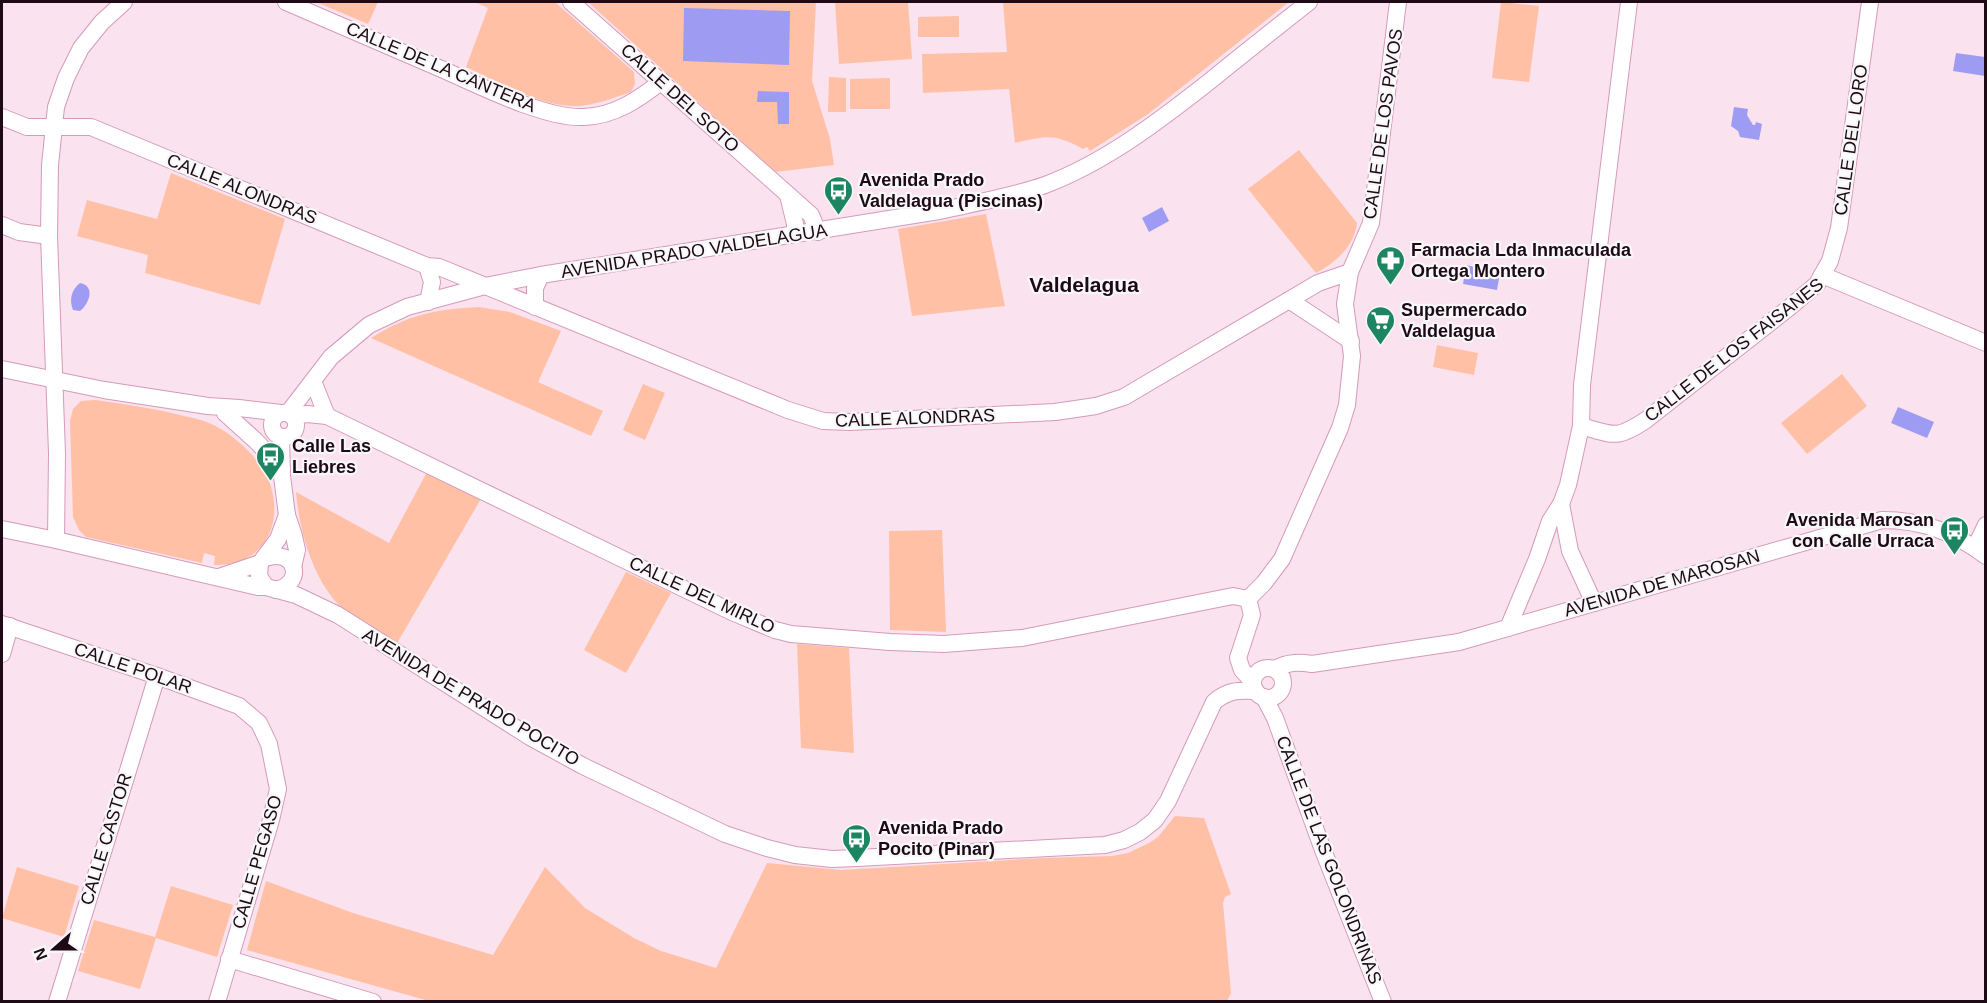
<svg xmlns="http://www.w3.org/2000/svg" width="1987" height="1003" font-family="Helvetica,sans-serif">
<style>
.green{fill:#ffc0a6}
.water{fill:#9e9bf3}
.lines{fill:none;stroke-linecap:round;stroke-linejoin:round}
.minor-casing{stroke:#d59abb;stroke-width:18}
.minor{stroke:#fff;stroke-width:16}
.labels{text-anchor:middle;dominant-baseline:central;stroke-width:4.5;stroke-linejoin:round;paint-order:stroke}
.street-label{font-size:18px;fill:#1e0916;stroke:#f7f7f7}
.poi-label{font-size:18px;font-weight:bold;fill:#1e0916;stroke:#f7f7f7;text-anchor:start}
.quarter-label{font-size:21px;font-weight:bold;fill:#1e0916;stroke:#f7f7f7}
</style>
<rect width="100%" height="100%" fill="#fbe2ef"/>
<g class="green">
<polygon points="316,2 378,2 368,24"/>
<path d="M475 2H555L634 72 635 84 631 92C613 98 591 107 571 106 535 104 499 82 466 67L488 8Z"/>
<polygon points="588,2 816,2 812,81 830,139 834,165 775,172"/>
<polygon points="835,2 908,2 912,59 839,64"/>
<path d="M1003 2H1289L1148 114 1090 151 1087 147 1083 149C1054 133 1046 136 1015 143L1009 89 923 93 922 54 1007 52Z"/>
<polygon points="1501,2 1539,6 1529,82 1492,78"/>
<polygon points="959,16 959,37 918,37 918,17"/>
<polygon points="829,77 846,78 846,112 828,112"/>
<polygon points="890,78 890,109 850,109 850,79"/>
<path d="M1299 150 1357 223C1354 247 1336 262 1316 273L1248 189Z"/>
<polygon points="171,173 285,219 260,305 145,273 148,255 77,236 87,200 157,219"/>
<polygon points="986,214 1005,306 912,316 898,229"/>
<path d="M479 307 510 312 561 331 538 382 603 411 591 436 371 338C408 315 435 309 479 307Z"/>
<polygon points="1437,345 1478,353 1474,375 1433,367"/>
<polygon points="1842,374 1867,406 1807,454 1781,423"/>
<polygon points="643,384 665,393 645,440 623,430"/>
<path d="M95 400C124 404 152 408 180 415 193 418 208 421 219 428 237 438 258 458 267 476 287 521 265 567 214 565L215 556 204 553 202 563 86 537 79 530 73 517 70 421 73 409 81 401Z"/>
<path d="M427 472 482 497 396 645C378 633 358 623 342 608 313 581 299 530 296 492L389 543Z"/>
<polygon points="942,530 946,632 890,630 889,531"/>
<polygon points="626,572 671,593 626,673 584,650"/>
<polygon points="797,644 849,648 854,753 801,748"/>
<polygon points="1175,816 1204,818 1231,894 1225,897 1223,903 1231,993 1227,1001 429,1001 247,950 266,881 353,913 493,955 545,867 585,908 634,938 661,951 716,968 767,863 841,870 1043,858 1112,856 1128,853 1149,843 1158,837"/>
<polygon points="17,867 79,886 64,937 2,918"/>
<polygon points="171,886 233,905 217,957 156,938 140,989 78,971 94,920 155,937"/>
</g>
<g class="water">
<polygon points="684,8 790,11 789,65 683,61"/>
<polygon points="1956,53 1985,57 1985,76 1953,71"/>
<polygon points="758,91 789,92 789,124 778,124 777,102 757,102"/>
<polygon points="1734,107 1748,109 1747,115 1753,125 1755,125 1756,122 1762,124 1759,140 1740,137 1738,131 1731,126"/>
<polygon points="1162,207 1169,221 1149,232 1142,218"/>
<polygon points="1466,265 1500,273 1497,290 1463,284"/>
<path d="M80 283C96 286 89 304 80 311L73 310C69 300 71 290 80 283Z"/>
<polygon points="1898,407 1934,422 1927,438 1891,423"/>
</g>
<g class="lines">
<defs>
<g id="minor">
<path d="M286 2C339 25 393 48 446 71 482 87 546 119 584 117 615 116 639 99 662 81"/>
<polyline points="571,2 811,215 818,232"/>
<polyline points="2,117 27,127 91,127 427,266 439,267 788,410 823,421 850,422 1055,412 1096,406 1124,397 1318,283 1350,272"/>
<polyline points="788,195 795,224 795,234"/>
<polyline points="2,225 19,232 49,236"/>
<polyline points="427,266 432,282 428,302"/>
<polyline points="1822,275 1986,343"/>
<polyline points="1289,300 1351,341"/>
<polyline points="535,307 535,288 541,275"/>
<polyline points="2,369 104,390 208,406 239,408 281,413"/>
<polyline points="313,381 327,416"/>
<polyline points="225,413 256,441 282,469"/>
<path d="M288 413 331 357 369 325 407 307 485 286 541 275 939 211C974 203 1011 197 1045 185 1106 162 1159 121 1210 81 1243 54 1276 28 1309 2"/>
<circle cx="284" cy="425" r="12"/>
<polyline points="292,416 307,414 327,416 732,612 775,630 791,634 890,642 944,644 1022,638 1233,596 1248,599"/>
<path d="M1581 426C1614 435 1616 440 1646 420L1790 307 1817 284 1830 261 1839 228 1870 2"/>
<polyline points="281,437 282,476 287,515 294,536 297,550 293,567"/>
<polyline points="1561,504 1570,551 1594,603"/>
<path d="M287 515 278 539 260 563 259 576 266 587 296 595 338 615 530 737 583 766 725 834 767 848 795 855 832 859 857 858 1105 845 1124 840 1140 832 1155 820 1168 801 1214 702C1228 690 1238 690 1256 691"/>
<polyline points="2,529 56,540 258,587 266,587"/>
<polyline points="56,540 57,453 49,236 50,165 56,107 66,78 81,48 102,22 124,2"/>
<polyline points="1975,548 1986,525"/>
<path d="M265 558C296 547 306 583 276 590"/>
<polyline points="219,577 260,563"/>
<polyline points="1248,599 1264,583 1282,559 1340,428 1347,405 1352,356 1345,304 1350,272 1371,223 1398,2"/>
<polyline points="1248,599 1252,615 1238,658 1242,670 1253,682"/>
<polyline points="2,624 157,676 239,706 259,723 269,744 278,789 271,820 217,1002"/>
<polyline points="1508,628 1537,559 1550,521 1561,504 1568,485 1581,426 1582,385 1629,2"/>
<polyline points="2,654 10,626"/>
<circle cx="1268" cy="683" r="15"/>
<path d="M1275 669C1287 662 1298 662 1312 664L1459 642 1882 520C1922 520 1954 532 1986 556"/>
<polyline points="1264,697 1275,718 1323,850 1383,1002"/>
<polyline points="229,959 373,1002"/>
<polyline points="57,1002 157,676"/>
</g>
</defs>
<use href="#minor" class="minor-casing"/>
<use href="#minor" class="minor"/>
</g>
<defs>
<symbol id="bus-pin" viewBox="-11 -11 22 30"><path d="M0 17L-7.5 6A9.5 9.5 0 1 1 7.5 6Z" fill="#1d8561" stroke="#f7f7f7"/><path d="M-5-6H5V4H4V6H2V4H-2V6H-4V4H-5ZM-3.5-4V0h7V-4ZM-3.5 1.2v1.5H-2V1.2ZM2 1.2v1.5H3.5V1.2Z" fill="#fff"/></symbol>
<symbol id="pharmacy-pin" viewBox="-11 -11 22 30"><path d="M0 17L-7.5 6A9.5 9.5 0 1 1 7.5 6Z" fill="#1d8561" stroke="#f7f7f7"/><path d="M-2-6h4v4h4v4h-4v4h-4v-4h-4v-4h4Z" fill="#fff"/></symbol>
<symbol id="supermarket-pin" viewBox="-11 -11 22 30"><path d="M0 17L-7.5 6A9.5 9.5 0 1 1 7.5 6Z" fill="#1d8561" stroke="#f7f7f7"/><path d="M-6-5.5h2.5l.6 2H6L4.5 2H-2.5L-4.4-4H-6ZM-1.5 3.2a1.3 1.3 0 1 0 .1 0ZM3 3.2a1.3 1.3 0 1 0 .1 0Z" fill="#fff"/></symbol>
</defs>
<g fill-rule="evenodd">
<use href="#bus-pin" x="822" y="174" width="33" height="45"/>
<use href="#pharmacy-pin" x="1374" y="244" width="33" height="45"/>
<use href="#supermarket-pin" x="1364" y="304" width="33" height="45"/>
<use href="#bus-pin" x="254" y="440" width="33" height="45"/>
<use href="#bus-pin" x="1938" y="514" width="33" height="45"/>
<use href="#bus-pin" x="840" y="822" width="33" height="45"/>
</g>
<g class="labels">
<g class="street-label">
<text transform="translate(441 67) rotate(23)">CALLE DE LA CANTERA</text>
<text transform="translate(680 98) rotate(42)">CALLE DEL SOTO</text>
<text transform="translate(1383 124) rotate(-82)">CALLE DE LOS PAVOS</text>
<text transform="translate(1851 140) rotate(-82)">CALLE DEL LORO</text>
<text transform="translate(242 189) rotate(22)">CALLE ALONDRAS</text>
<text transform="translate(694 251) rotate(-9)">AVENIDA PRADO VALDELAGUA</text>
<text transform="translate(1734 350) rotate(-38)">CALLE DE LOS FAISANES</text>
<text transform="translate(915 418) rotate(-2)">CALLE ALONDRAS</text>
<text transform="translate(1662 583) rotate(-16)">AVENIDA DE MAROSAN</text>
<text transform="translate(702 595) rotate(25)">CALLE DEL MIRLO</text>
<text transform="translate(133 668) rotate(19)">CALLE POLAR</text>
<text transform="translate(471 697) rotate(31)">AVENIDA DE PRADO POCITO</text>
<text transform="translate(106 839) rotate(-73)">CALLE CASTOR</text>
<text transform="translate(1329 860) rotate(69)">CALLE DE LAS GOLONDRINAS</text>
<text transform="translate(257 862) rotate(-74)">CALLE PEGASO</text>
</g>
<g class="poi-label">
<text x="859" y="180">Avenida Prado<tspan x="859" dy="21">Valdelagua (Piscinas)</tspan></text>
<text x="1411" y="250">Farmacia Lda Inmaculada<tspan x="1411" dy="21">Ortega Montero</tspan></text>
<text x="1401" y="310">Supermercado<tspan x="1401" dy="21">Valdelagua</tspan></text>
<text x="292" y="446">Calle Las<tspan x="292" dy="21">Liebres</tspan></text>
<text x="1934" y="520" text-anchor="end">Avenida Marosan<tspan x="1934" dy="21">con Calle Urraca</tspan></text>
<text x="878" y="828">Avenida Prado<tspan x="878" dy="21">Pocito (Pinar)</tspan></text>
</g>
<g class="quarter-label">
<text x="1084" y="284">Valdelagua</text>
</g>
</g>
<rect width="1987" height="1003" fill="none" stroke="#1e0916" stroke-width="6"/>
<g transform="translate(54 949) rotate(249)" stroke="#f7f7f7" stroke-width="4.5" paint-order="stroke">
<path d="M0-4.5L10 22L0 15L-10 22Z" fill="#1e0916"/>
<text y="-9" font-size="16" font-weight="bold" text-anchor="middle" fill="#1e0916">N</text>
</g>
</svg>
